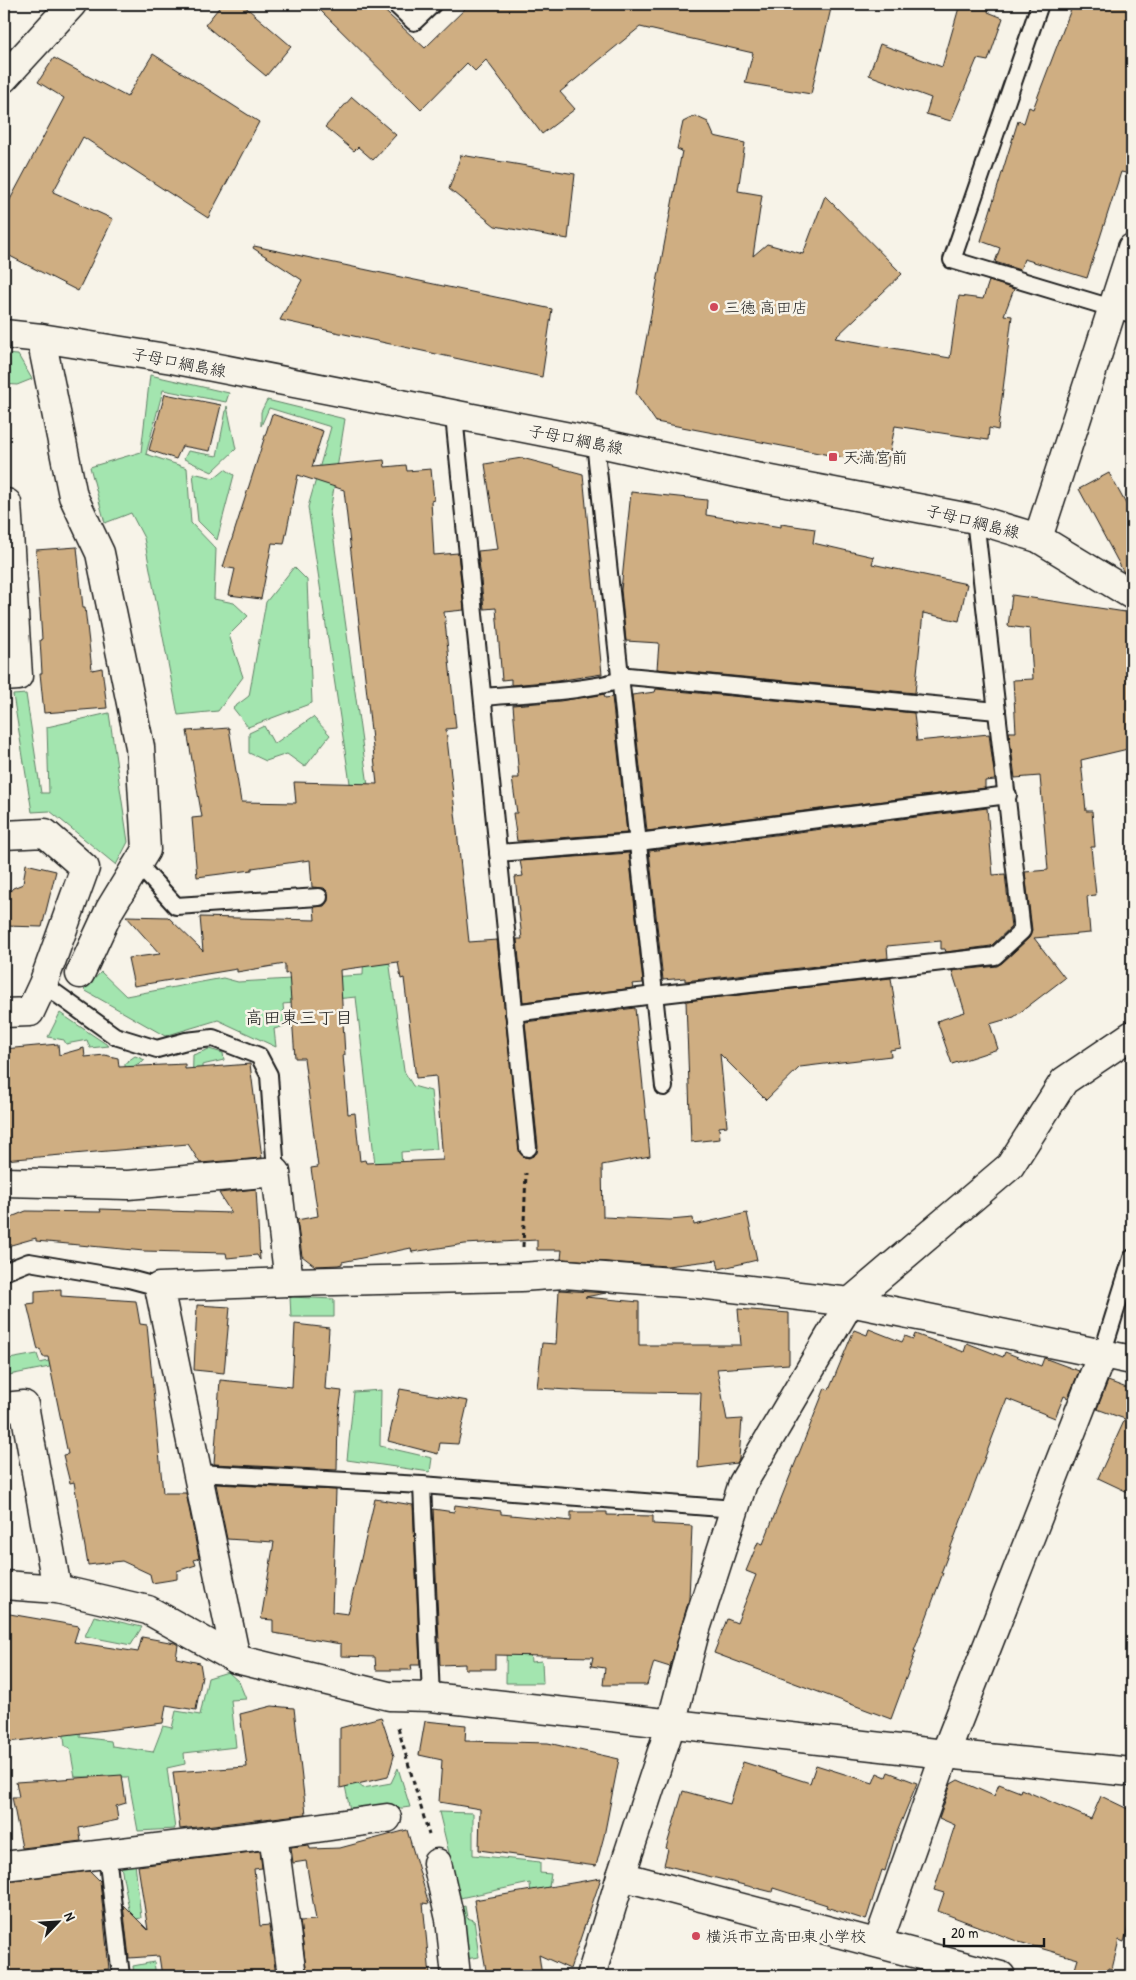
<svg xmlns="http://www.w3.org/2000/svg" width="1136" height="1980" font-family="'Patrick Hand','Klee One',sans-serif">
<style>
.green{fill:#a3e5af;stroke:#608066}
.building{fill:#cfae82;stroke:#1c1c1c;fill-rule:evenodd}
.lines{fill:none;stroke-linecap:round;stroke-linejoin:round}
.service-casing{stroke:#1c1c1c;stroke-width:20}
.minor-casing{stroke:#1c1c1c;stroke-width:31}
.tertiary-casing{stroke:#1c1c1c;stroke-width:31}
.secondary-casing{stroke:#1c1c1c;stroke-width:31}
.path{stroke:#1c1c1c;stroke-width:3;stroke-dasharray:5 4;stroke-linecap:butt}
.service{stroke:#f7f3e8;stroke-width:16}
.minor{stroke:#f7f3e8;stroke-width:28}
.tertiary{stroke:#f7f3e8;stroke-width:28}
.secondary{stroke:#f7f3e8;stroke-width:28}
.poi-dot{fill:#d1495b;stroke:#f7f3e8;stroke-width:2}
.labels{text-anchor:middle;dominant-baseline:central;stroke-width:5;stroke-linejoin:round;paint-order:stroke}
.poi-label{font-size:16px;fill:#1c1c1c;stroke:#f7f3e8;text-anchor:start}
.street-label{font-size:16px;fill:#1c1c1c;stroke:#f7f3e8}
.neighbourhood-label{font-size:18px;fill:#1c1c1c;stroke:#f7f3e8}
</style>
<rect width="100%" height="100%" fill="#f7f3e8"/>
<filter id="ink" filterUnits="userSpaceOnUse"><feTurbulence type="fractalNoise" baseFrequency=".02" numOctaves="2"/><feDisplacementMap in="SourceGraphic" scale="10" xChannelSelector="R" yChannelSelector="G"/><feConvolveMatrix kernelMatrix="1 2 1 2 8 2 1 2 1" color-interpolation-filters="sRGB"/></filter>
<g filter="url(#ink)">
<g class="green">
<polygon points="4,354 18,355 32,379 17,385 4,384"/>
<polygon points="150,375 229,393 226,402 163,390 146,454 187,468 191,523 216,549 214,599 234,603 248,616 229,635 243,677 218,711 178,715 144,538 131,513 105,523 90,467 141,452"/>
<polygon points="267,400 345,419 330,512 387,922 355,816 308,507 331,427 269,408 261,426 261,412"/>
<polygon points="227,406 236,449 212,472 184,459 188,451 217,456"/>
<polygon points="225,469 234,475 217,540 198,521 193,473 214,478"/>
<polygon points="294,567 307,580 312,703 248,727 233,708 249,696 266,602"/>
<polygon points="26,694 41,793 49,793 47,727 109,713 128,842 116,865 50,811 32,812 13,695"/>
<polygon points="313,717 330,735 305,767 287,754 266,761 249,753 249,733 264,726 274,744"/>
<polygon points="364,943 387,944 404,1071 413,1086 431,1091 437,1149 401,1152 403,1186 378,1191 356,997 283,1004 285,1026 274,1029 276,1047 218,1020 165,1036 84,990 101,972 126,996 223,978 238,982 363,975"/>
<polygon points="60,1013 109,1046 90,1048 87,1040 66,1044 64,1040 48,1037"/>
<polygon points="209,1049 223,1053 224,1060 202,1065 203,1101 192,1103 193,1055"/>
<polygon points="135,1056 145,1060 134,1066 136,1108 125,1105 125,1063"/>
<polygon points="290,1297 334,1299 334,1317 291,1317"/>
<polygon points="4,1327 9,1359 37,1354 40,1363 82,1353 90,1359 4,1376"/>
<polygon points="381,1390 380,1446 432,1458 430,1472 347,1460 354,1392"/>
<polygon points="507,1577 529,1640 531,1662 542,1661 543,1683 506,1683"/>
<polygon points="94,1616 142,1627 131,1645 85,1636"/>
<polygon points="228,1672 239,1682 246,1699 231,1700 236,1747 184,1753 185,1764 167,1768 175,1829 138,1831 128,1777 75,1777 70,1748 65,1746 62,1718 85,1692 80,1737 111,1741 112,1746 153,1752 163,1726 172,1728 176,1711 200,1715 208,1678"/>
<polygon points="398,1768 410,1807 351,1815 342,1771 363,1788 391,1783"/>
<polygon points="439,1812 473,1813 473,1855 540,1862 540,1873 551,1874 543,1925 535,1951 530,1883 460,1898"/>
<polygon points="135,1863 141,1918 131,1920 121,1866"/>
<polygon points="465,1906 467,1918 474,1920 479,1957 465,1959 456,1909"/>
<polygon points="154,1962 156,1976 134,1976 133,1966"/>
</g>
<g class="building">
<polygon points="222,4 242,4 291,46 266,76 205,25"/>
<polygon points="314,4 377,4 425,48 470,4 832,4 811,94 745,83 753,53 640,27 560,92 575,109 542,134 486,60 475,71 467,63 421,110"/>
<polygon points="960,4 990,4 988,12 1003,18 988,61 977,59 951,121 926,114 931,98 869,75 880,44 942,67"/>
<polygon points="1073,4 1132,4 1132,151 1126,173 1121,172 1087,278 1024,259 1020,270 995,262 1000,248 981,241 1018,121 1024,123 1029,107 1033,109"/>
<polygon points="153,54 259,122 208,218 83,137 53,192 113,219 78,291 4,253 4,211 64,98 38,82 54,58 127,97"/>
<polygon points="352,97 396,135 373,160 358,147 354,151 325,127"/>
<polygon points="695,116 708,122 714,136 745,143 738,191 762,195 753,256 767,244 803,254 825,196 902,274 835,338 950,358 959,296 983,299 989,281 1014,289 1004,315 1012,316 998,430 989,428 988,440 895,426 887,466 656,422 636,393 682,151 677,149 683,122"/>
<polygon points="461,155 575,174 568,239 495,226 449,189"/>
<polygon points="254,246 552,309 542,377 280,320 302,280 253,248"/>
<polygon points="165,394 221,405 210,451 182,446 176,459 149,450"/>
<path d="M272 414 323 431 312 467 384 460 385 467 406 465 407 471 431 469 434 500 431 501 434 555 458 553 464 610 444 612 456 728 446 729 469 942 497 940 520 1153 524 1157 529 1158 537 1153 538 1147 525 1022 635 1008 650 1156 602 1165 603 1217 670 1220 693 1218 694 1225 747 1213 757 1260 719 1269 717 1260 667 1266 561 1259 562 1250H537V1240L465 1244 412 1252 411 1248 342 1262V1264L338 1265 315 1266 302 1256 297 1220 318 1216 311 1168 318 1167 304 1058H295L289 973 285 974V964L237 972V969L134 986 128 958 160 954 126 916 168 917 203 951 200 917 315 920 314 907 324 906 328 901V892L324 888 312 887 310 860 252 868V870L197 877 192 818 202 817 187 731 229 728 241 802 296 803 294 782 377 784 344 490 298 475 284 544 272 543 261 599 229 595 235 569 223 567ZM398 962 401 979 404 978 416 1078 436 1076 443 1160 366 1163 365 1160 360 1161 355 1113 348 1114 343 1055H345L340 970Z"/>
<polygon points="522,458 583,474 602,674 557,681 511,685 511,679 502,680 496,608 484,609 478,551 498,549 485,464"/>
<polygon points="1109,473 1132,515 1132,577 1123,571 1079,489"/>
<polygon points="631,492 707,500 706,515 781,527 781,524 815,529 813,543 874,557 872,564 967,584 959,621 923,613 915,693 657,669 659,643 626,641 621,590"/>
<polygon points="77,547 83,608 85,608 92,670 102,668 107,708 44,713 40,673 42,673 40,640 42,639 36,550"/>
<polygon points="1012,595 1132,613 1132,748 1081,760 1086,811 1092,811 1095,847 1091,847 1096,895 1087,896 1090,933 1034,938 1065,978 1014,1017 990,1024 998,1049 952,1064 937,1021 965,1012 952,971 997,966 1002,963 1029,938 1032,930 1025,872 1048,870 1040,776 1015,778 1009,732 1016,732 1013,680 1033,679 1030,629 1008,626"/>
<polygon points="656,689 914,713 917,741 989,734 995,780 985,781 985,788 647,831 632,695 655,692"/>
<polygon points="604,694 605,698 612,697 627,833 517,841 513,813 517,813 512,778 519,778 513,705 560,701"/>
<polygon points="987,808 993,875 1005,874 1011,927 991,946 946,952 945,949 941,949 941,941 887,946 888,958 685,981 685,978 663,980 649,851"/>
<polygon points="629,853 643,983 632,984 633,988 523,1002 517,939 522,939 515,877 523,876 520,861"/>
<polygon points="26,864 56,871 42,927 4,926 4,898 13,888 23,884"/>
<polygon points="891,978 901,1048 890,1050 891,1056 800,1067 766,1100 720,1054 727,1126 719,1127 720,1139 691,1142 686,1001"/>
<polygon points="58,1044 59,1055 84,1048 85,1057 105,1055 118,1058 119,1067 185,1064 185,1069 250,1064 262,1158 200,1163 188,1144 4,1160 4,1049"/>
<polygon points="256,1189 260,1260 257,1255 227,1258 226,1253 144,1251 36,1241 36,1238 4,1247 4,1220 26,1211 101,1212 100,1209 231,1213 219,1193"/>
<polygon points="61,1289 61,1296 136,1301 140,1324 147,1325 163,1493 186,1493 199,1558 194,1560 196,1565 177,1571 177,1579 152,1583 150,1574 122,1561 88,1565 74,1482 70,1483 63,1455 68,1454 48,1357 43,1357 40,1349 38,1350 27,1304 35,1303 35,1291"/>
<polygon points="559,1290 606,1293 585,1297 639,1302 639,1345 741,1345 738,1309 789,1313 789,1364 717,1369 727,1420 742,1419 739,1459 737,1463 698,1468 701,1393 583,1391 537,1388 542,1343 556,1344"/>
<polygon points="197,1305 230,1307 224,1373 194,1370"/>
<polygon points="295,1324 329,1328 325,1389 342,1391 338,1417 337,1470 214,1464 220,1380 292,1387"/>
<polygon points="869,1329 902,1342 905,1336 913,1339 915,1334 964,1352 967,1343 1003,1357 1005,1352 1041,1366 1044,1358 1079,1371 1068,1398 1064,1396 1055,1418 1007,1399 941,1573 943,1573 914,1651 916,1651 891,1719 714,1653 727,1619 737,1623 756,1575 746,1571 758,1542 763,1544 825,1388 829,1390 854,1330 867,1335"/>
<polygon points="1108,1381 1132,1390 1132,1494 1098,1478 1125,1419 1097,1409"/>
<polygon points="400,1389 468,1401 458,1444 440,1443 438,1454 388,1441"/>
<polygon points="216,1484 336,1490 332,1612 348,1614 375,1499 413,1505 420,1665 411,1665 412,1670 376,1670 375,1657 341,1656 341,1644 273,1633 273,1620 261,1619 274,1542 227,1539"/>
<polygon points="455,1505 501,1511 501,1514 571,1521 571,1512 607,1512 607,1515 653,1516 653,1524 692,1526 689,1599 670,1667 654,1662 647,1685 603,1685 605,1668 591,1666 593,1657 495,1655 495,1669 465,1669 465,1664 440,1665 433,1509 454,1512"/>
<polygon points="4,1613 79,1626 74,1642 138,1652 142,1637 175,1643 178,1645 176,1658 200,1663 202,1675 196,1710 166,1705 163,1723 9,1742 4,1714"/>
<polygon points="272,1706 294,1708 306,1814 180,1829 173,1772 247,1767 240,1714"/>
<polygon points="381,1717 394,1756 388,1777 340,1788 340,1728"/>
<polygon points="425,1721 466,1725 465,1741 548,1743 619,1759 604,1836 596,1866 479,1850 480,1809 439,1802 442,1760 419,1755"/>
<polygon points="743,1762 810,1783 816,1765 873,1783 877,1773 886,1777 888,1772 917,1783 895,1837 885,1871 882,1870 866,1920 826,1907 827,1905 773,1888 772,1892 664,1865 668,1849 666,1848 683,1791 730,1804"/>
<polygon points="122,1775 126,1803 116,1806 118,1820 79,1828 81,1841 22,1848 12,1797 19,1797 16,1782"/>
<polygon points="958,1780 994,1796 999,1784 1020,1792 1021,1789 1091,1819 1101,1796 1132,1811 1132,1914 1124,1942 1119,1940 1112,1969 1108,1968 1107,1976 1075,1969 1078,1959 1019,1942 938,1911 944,1893 934,1890 955,1825 939,1818 951,1784"/>
<polygon points="407,1830 429,1904 423,1903 430,1976 307,1976 300,1921 316,1920 306,1861 293,1863 291,1847 309,1845 310,1849 340,1848"/>
<polygon points="260,1851 262,1868 254,1869 260,1926 269,1925 276,1976 162,1976 159,1956 129,1958 123,1905 148,1930 138,1866"/>
<polygon points="90,1871 100,1881 109,1969 46,1976 4,1976 4,1881"/>
<polygon points="601,1878 570,1969 539,1955 542,1976 487,1976 474,1900"/>
</g>
<g class="lines">
<defs>
<g id="service">
<polyline points="395,4 414,22 433,4"/>
<polyline points="1040,4 952,260 1132,314"/>
<polyline points="454,416 528,1148"/>
<polyline points="595,442 664,1087"/>
<path d="M483 697C513 694 606 691 628 676L997 711"/>
<polyline points="498,853 638,842 1008,795"/>
<polyline points="138,864 176,906 319,897"/>
<polyline points="43,984 115,1036 157,1049 186,1041 213,1038 259,1056 269,1075 276,1172"/>
<polyline points="514,1013 654,995 995,956 1022,931 975,519"/>
<polyline points="4,1272 29,1262 129,1279 159,1287"/>
<polyline points="1102,1354 1132,1258"/>
<polyline points="198,1473 422,1485 735,1509"/>
<polyline points="422,1485 431,1697"/>
<polyline points="107,1854 121,1976"/>
</g>
<g id="minor">
<polyline points="4,78 72,4"/>
<polyline points="41,338 73,496 100,553 140,747 146,850 110,909 80,974"/>
<polyline points="4,504 7,503 18,676 4,677"/>
<polyline points="4,835 45,833 85,868 43,984 30,1012 4,1013"/>
<polyline points="4,1182 128,1185 276,1172 289,1282"/>
<polyline points="4,1407 24,1405 57,1589"/>
<polyline points="4,1585 57,1589 148,1610 236,1659 389,1696 431,1697 945,1754 1132,1772"/>
<polyline points="236,1659 159,1287 289,1282 521,1277 564,1274 699,1284 850,1302 1132,1360"/>
<polyline points="273,1834 292,1976"/>
<polyline points="437,1863 450,1919 456,1976"/>
<polyline points="4,1866 273,1834 387,1818"/>
<polyline points="621,1876 1001,1976"/>
<polyline points="878,1943 945,1754 1102,1354"/>
<polyline points="591,1976 621,1876 671,1724 695,1632 743,1483 850,1302 1010,1166 1064,1081 1132,1035"/>
</g>
<polyline id="tertiary" points="1038,538 1132,248"/>
<polyline id="secondary" points="4,334 41,338 172,359 595,442 751,476 975,519 1038,538 1132,595"/>
</defs>
<use href="#service" class="service-casing"/>
<use href="#minor" class="minor-casing"/>
<use href="#tertiary" class="tertiary-casing"/>
<use href="#secondary" class="secondary-casing"/>
<g class="path">
<polyline points="523,1247 526,1173"/>
<polyline points="398,1728 429,1835"/>
</g>
<use href="#service" class="service"/>
<use href="#minor" class="minor"/>
<use href="#tertiary" class="tertiary"/>
<use href="#secondary" class="secondary"/>
</g>
</g>
<g class="poi-dot">
<circle cx="714" cy="307" r="5"/>
<rect x="828" y="452" width="10" height="10" rx="2.5"/>
<circle cx="696" cy="1936" r="5"/>
</g>
<g class="labels">
<g class="poi-label">
<text x="724" y="307">三徳 高田店</text>
<text x="843" y="457">天満宮前</text>
<text x="706" y="1936">横浜市立高田東小学校</text>
</g>
<g class="street-label">
<text transform="translate(179 362) rotate(11)">子母口綱島線</text>
<text transform="translate(576 439) rotate(11)">子母口綱島線</text>
<text transform="translate(973 521) rotate(14)">子母口綱島線</text>
</g>
<g class="neighbourhood-label">
<text x="299" y="1017">高田東三丁目</text>
</g>
</g>
<rect width="1136" height="1980" fill="none" stroke="#f7f3e8" stroke-width="20"/>
<rect x="10" y="10" width="1116" height="1960" fill="none" stroke="#1c1c1c" stroke-width="2" filter="url(#ink)"/>
<g transform="translate(58 1922) rotate(65)" stroke="#f7f3e8" stroke-width="4" paint-order="stroke">
<path d="M0-4L9 19L0 12L-9 19Z" fill="#1c1c1c"/>
<text y="-8" font-size="14" font-weight="bold" text-anchor="middle" fill="#1c1c1c">N</text>
</g>
<path d="M944 1938v8h100v-8" fill="none" stroke="#1c1c1c" stroke-width="2.5"/>
<text x="951" y="1938" font-size="15" fill="#1c1c1c" stroke="#f7f3e8" stroke-width="4" paint-order="stroke">20 m</text>
</svg>
